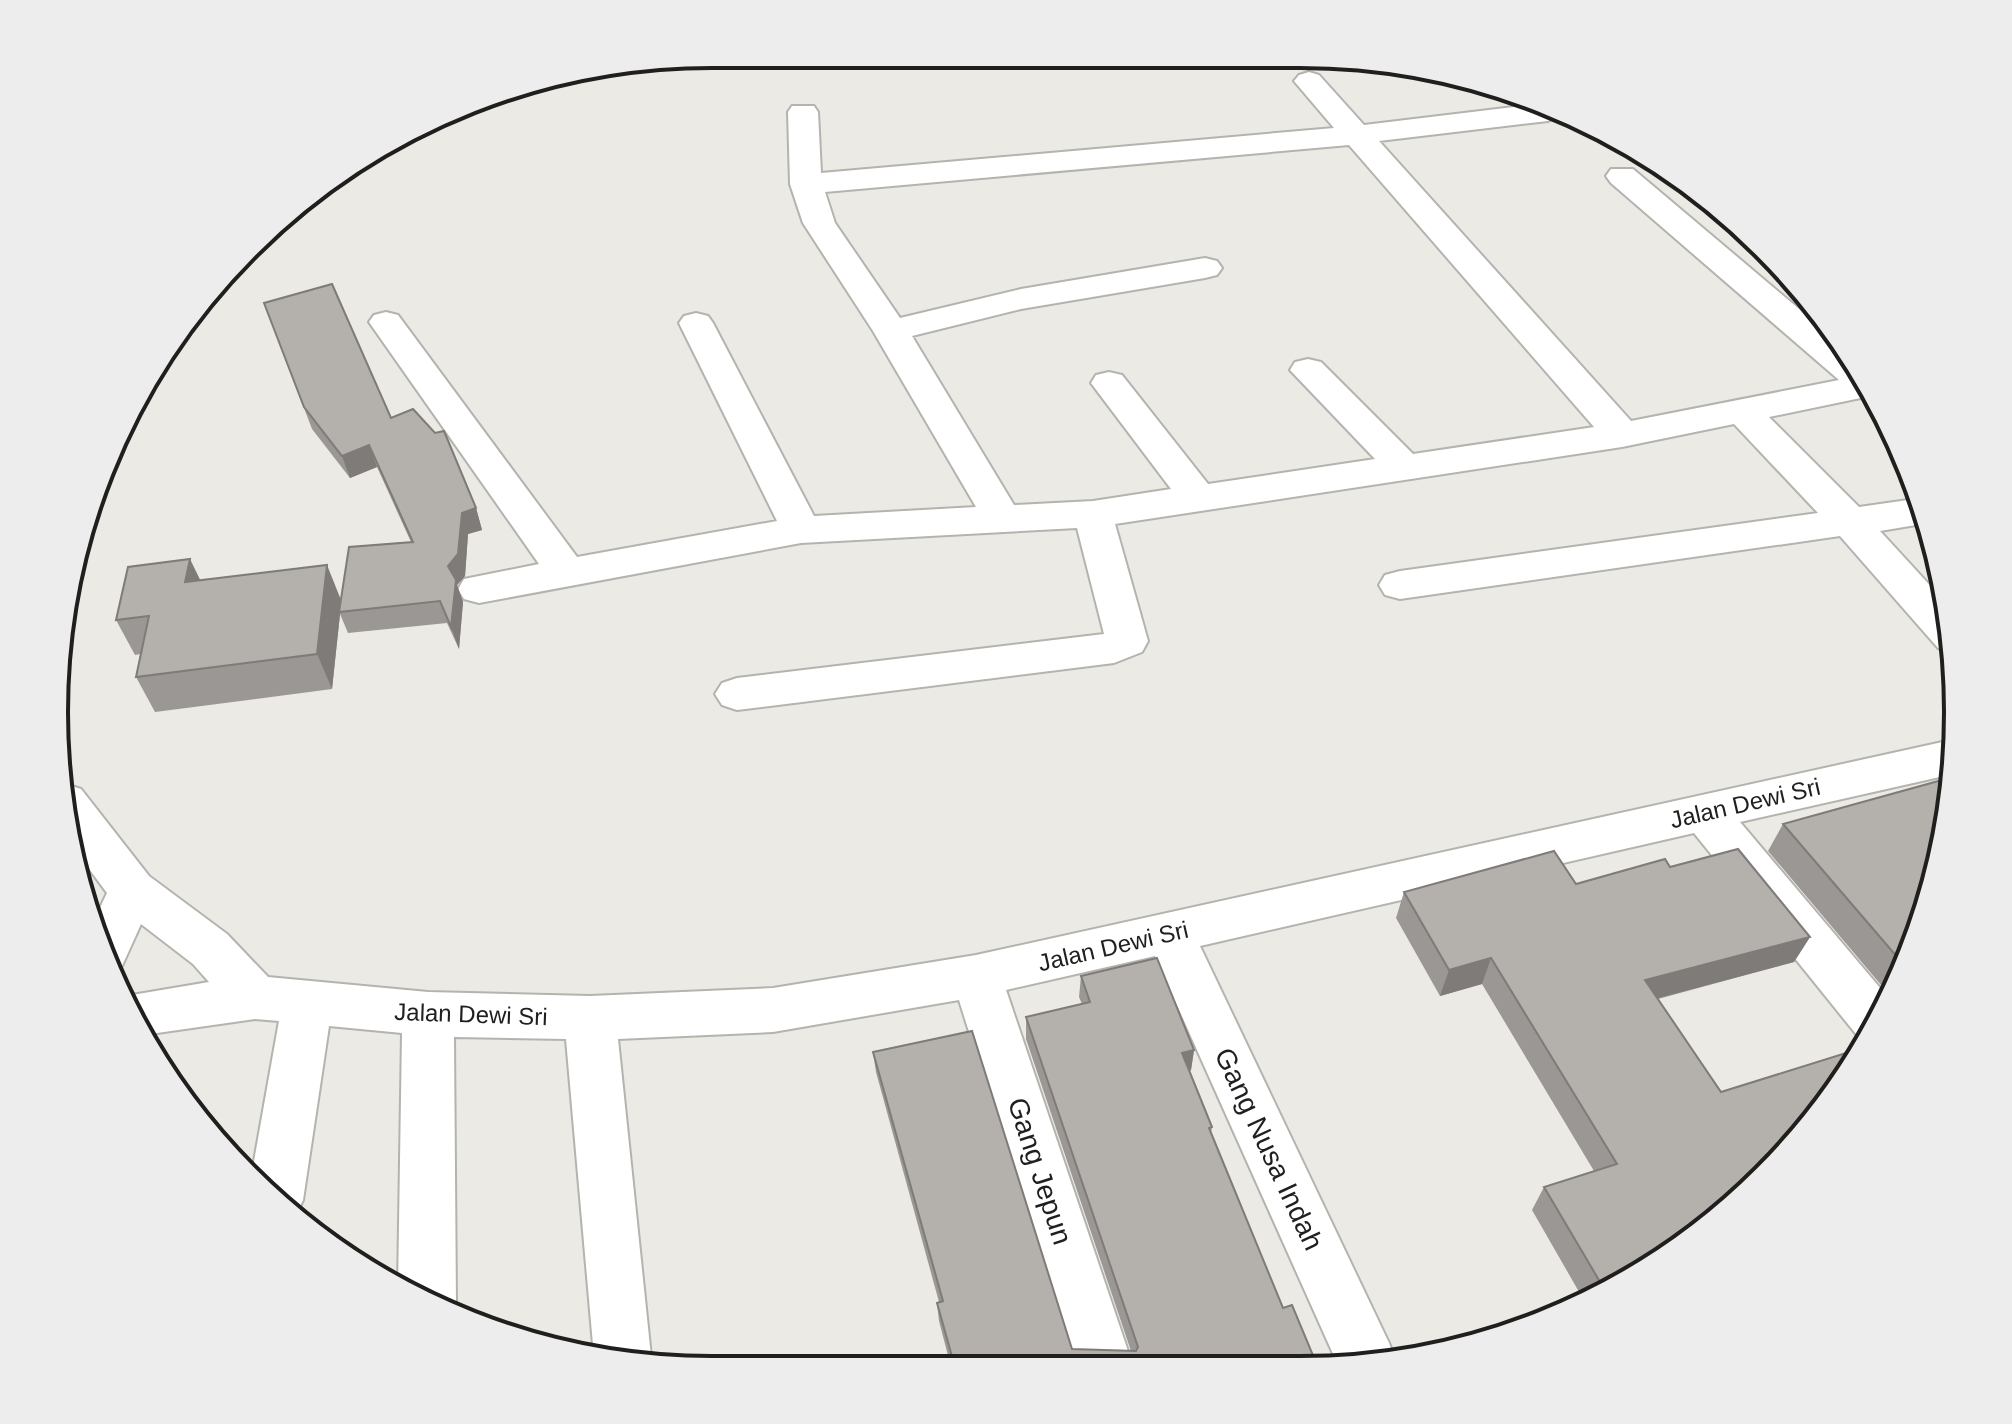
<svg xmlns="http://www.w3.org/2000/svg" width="2012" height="1424" font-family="Helvetica,sans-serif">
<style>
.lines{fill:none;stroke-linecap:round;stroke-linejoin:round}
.minor-casing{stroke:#b4b3ae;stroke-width:4}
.minor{fill:#fff;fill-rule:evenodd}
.wall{fill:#9b9794}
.shaded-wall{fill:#7e7b78}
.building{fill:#b4b0ac;stroke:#7e7b78;stroke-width:2}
.labels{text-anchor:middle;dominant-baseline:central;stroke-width:6;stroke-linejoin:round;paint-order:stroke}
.street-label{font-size:24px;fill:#201f1d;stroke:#fff}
.near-street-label{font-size:28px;fill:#201f1d;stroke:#fff}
.rim{fill:none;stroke:#201f1d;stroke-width:4}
</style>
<rect width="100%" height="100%" fill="#eceae5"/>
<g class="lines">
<defs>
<g id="minor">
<path d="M1309 72 1319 75 1364 125 1531 105 1560 116 1548 121 1379 141 1631 421 1839 380 1611 183 1606 176 1611 169H1633L1844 347 1875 395 1769 417 1859 507 1922 498 1928 523 1880 531 1947 604 1953 652 1938 648 1840 536 1400 599 1385 595 1379 585 1385 575 1400 571 1818 513 1734 424 1622 447 1115 524 1148 641 1142 652 1114 663 737 710 722 705 715 694 722 683 737 678 1104 634 1077 528 801 543 479 603 464 599 458 589 464 579 539 564 369 322 374 315 386 312 398 315 577 557 777 521 679 323 684 316 696 313 708 316 713 323 814 516 976 507 873 331 803 223 790 184 788 112 792 106H814L818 112 821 173 1334 128 1294 81 1299 75ZM1349 145 1594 427 1413 454 1321 362 1308 359 1295 362 1290 370 1375 459 1208 484 1122 375 1109 372 1096 375 1091 383 1171 489 1093 501 1014 505 912 336 1021 309 1205 278 1217 275 1222 268 1217 261 1205 258 1021 289 900 318 835 223 825 192Z"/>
<polygon points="1956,739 1953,774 1740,822 1891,1001 1866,1041 1860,1039 1694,833 1200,946 1389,1343 1396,1361 1338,1365 1155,956 1006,990 1133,1366 1074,1366 959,1000 773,1032 618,1039 652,1366 594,1356 566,1039 454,1037 456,1305 452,1314 421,1302 398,1288 402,1033 329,1026 303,1200 295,1218 251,1178 279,1021 255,1019 143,1035 120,997 209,982 193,964 141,924 122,966 110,969 94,920 107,893 67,839 65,784 81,789 149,876 227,934 268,977 428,992 590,996 773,988 976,955"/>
</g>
</defs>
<use href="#minor" class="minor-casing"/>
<use href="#minor" class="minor"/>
</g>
<g class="wall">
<polygon points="264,303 391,418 476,508 482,530 468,534 465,576 457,585 463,602 459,649 447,623 348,633 340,614 332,689 155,712 136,677 140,654 135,655 116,620 200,580 341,599 411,542 377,467 350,478 312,429"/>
<polygon points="1783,824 1936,882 1892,998 1768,851"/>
<polygon points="1670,867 1810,937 1794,962 1658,999 1734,1206 1591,1302 1586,1304 1532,1210 1544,1187 1594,1171 1482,984 1440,996 1396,918 1404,892 1576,884"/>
<polygon points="1081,976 1194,1050 1191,1070 1190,1071 1212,1127 1211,1133 1283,1308 1317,1365 951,1367 939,1321 937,1303 939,1302 876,1072 873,1052 1072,1349 1131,1351 1026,1039 1026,1017 1082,1004 1079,997"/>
</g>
<g class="shaded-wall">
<polygon points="369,445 377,467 350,478 342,456"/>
<polygon points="476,508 482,530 468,534 465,576 457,585 463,602 459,649 451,627 448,566 462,513"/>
<polygon points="190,559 207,594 185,582"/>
<polygon points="327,565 341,600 339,612 340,614 332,689 317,654"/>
<polygon points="1810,937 1794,962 1632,1005 1645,980"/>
<polygon points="1491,958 1482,984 1440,996 1449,970"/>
<polygon points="1194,1050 1191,1070 1179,1073 1182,1053"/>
</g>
<g class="building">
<polygon points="332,284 391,418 413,409 435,433 444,431 476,508 462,513 458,554 448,566 456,580 451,627 440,601 339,612 349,547 413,542 369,445 342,456 304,407 264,303"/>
<polygon points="190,559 185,582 327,565 317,654 136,677 149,616 116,620 128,567"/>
<polygon points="1953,777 1936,882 1904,965 1783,824"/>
<polygon points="1738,849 1810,937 1645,980 1721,1092 1862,1048 1822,1112 1734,1206 1606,1292 1544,1187 1617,1164 1491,958 1449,970 1404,892 1554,851 1576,884 1665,859 1670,867"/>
<polygon points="1157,958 1194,1050 1182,1053 1212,1127 1209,1128 1283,1308 1292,1305 1317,1365 955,1367 937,1303 943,1301 873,1052 972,1031 1072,1349 1136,1351 1138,1347 1026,1017 1090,1002 1081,976"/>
</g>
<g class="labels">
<g class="street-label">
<text transform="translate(1745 803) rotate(-13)">Jalan Dewi Sri</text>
<text transform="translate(1113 946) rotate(-13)">Jalan Dewi Sri</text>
<text transform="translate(471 1014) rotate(2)">Jalan Dewi Sri</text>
</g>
<g class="near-street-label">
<text transform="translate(1269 1149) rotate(65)">Gang Nusa Indah</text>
<text transform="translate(1040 1171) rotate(72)">Gang Jepun</text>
</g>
</g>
<path d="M0 0H2012V1424H0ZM712 68H1300A644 644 0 0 1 1944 712V712A644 644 0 0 1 1300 1356H712A644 644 0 0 1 68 712V712A644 644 0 0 1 712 68Z" fill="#ededed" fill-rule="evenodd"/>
<path class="rim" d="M712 68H1300A644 644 0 0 1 1944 712V712A644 644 0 0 1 1300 1356H712A644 644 0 0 1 68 712V712A644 644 0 0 1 712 68Z"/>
</svg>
